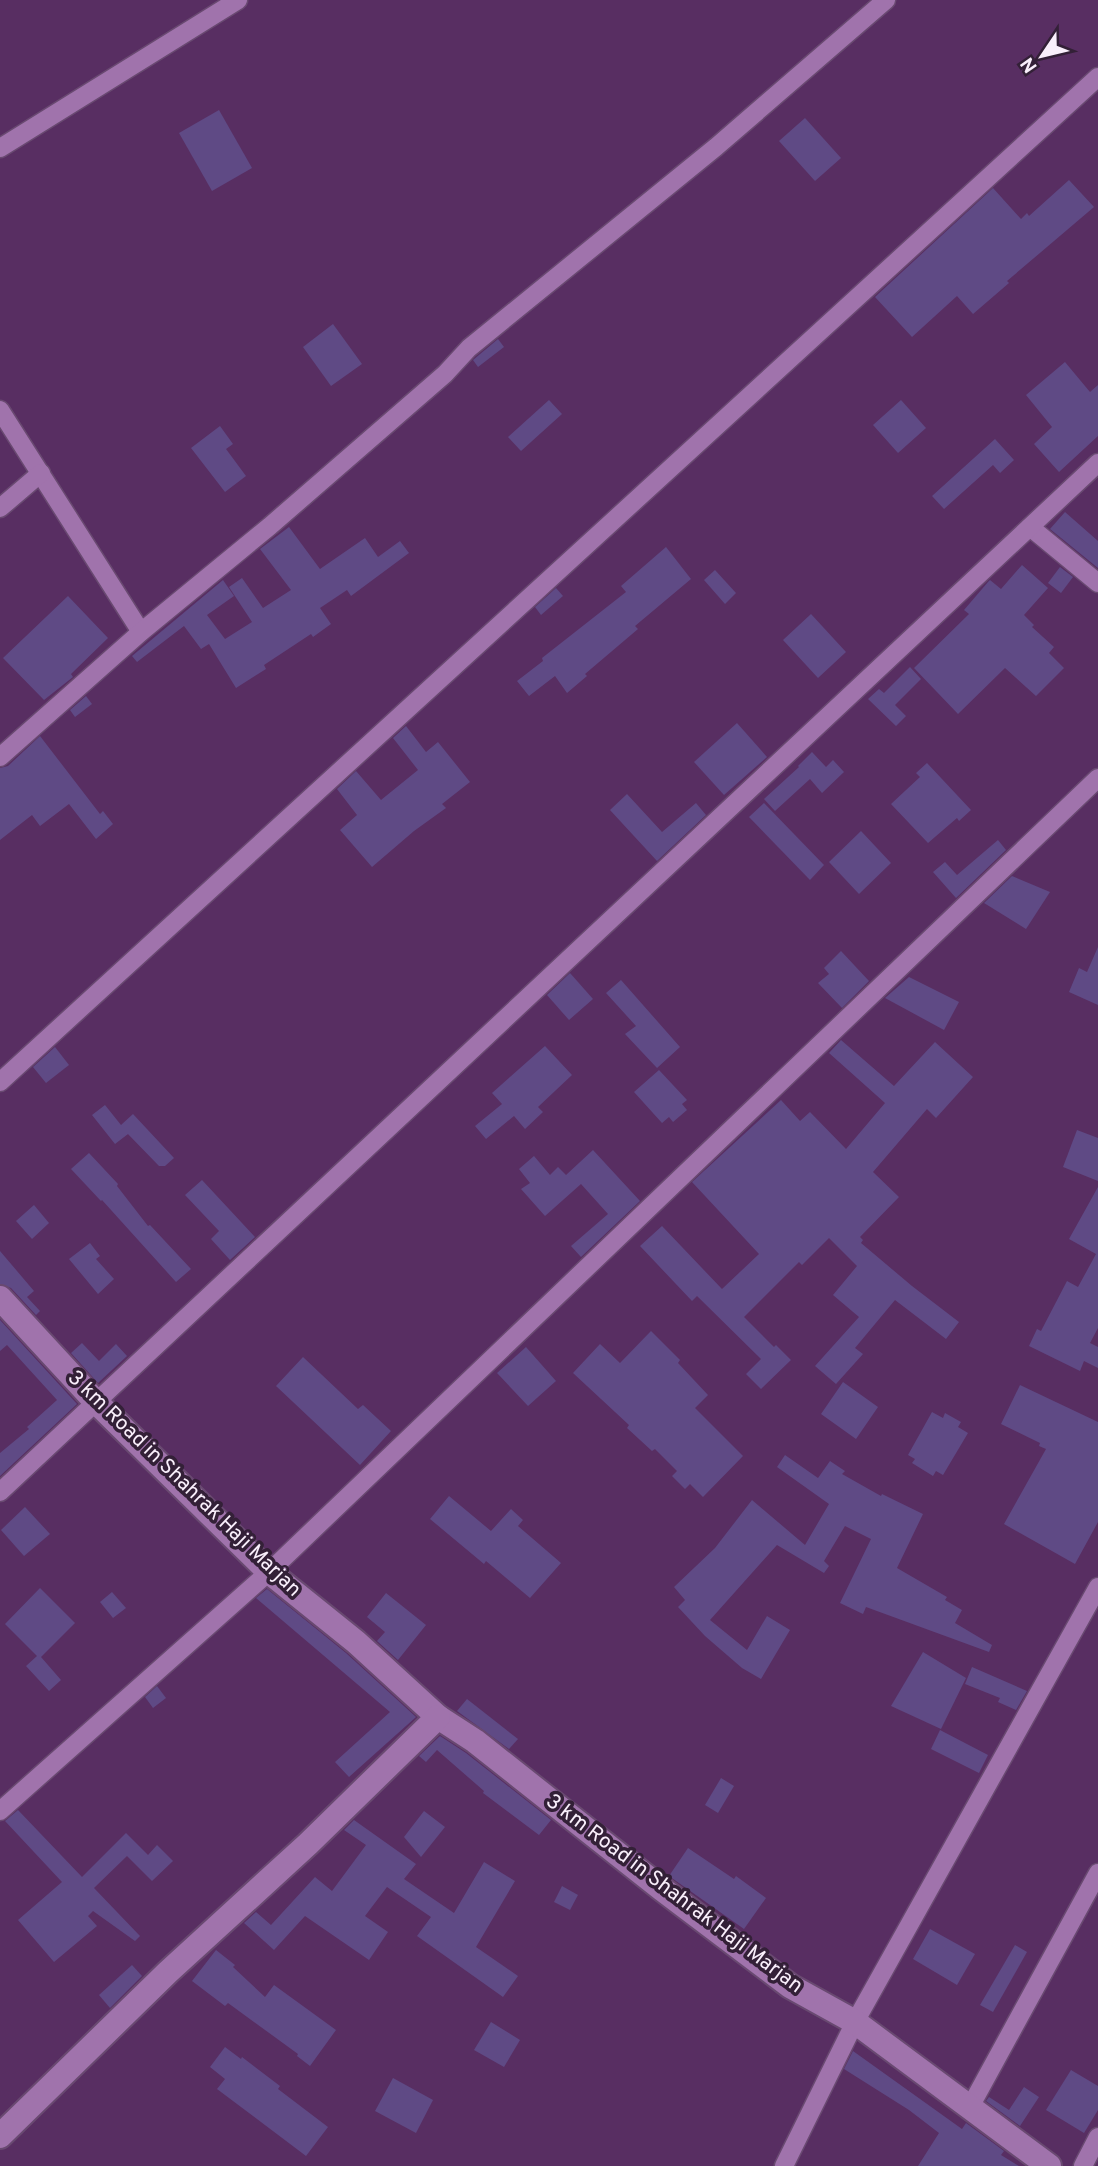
<svg xmlns="http://www.w3.org/2000/svg" width="1098" height="2166" font-family="Overpass,sans-serif">
<style>
.building{fill:#5f4a85}
.lines{fill:none;stroke-linecap:round;stroke-linejoin:round}
.street-casing{stroke:#694971;stroke-width:21}
.secondary-casing{stroke:#694971;stroke-width:28}
.street{stroke:#a073ac;stroke-width:18}
.secondary{stroke:#a073ac;stroke-width:24}
.labels{text-anchor:middle;dominant-baseline:central;stroke-width:7;stroke-linejoin:round;paint-order:stroke}
.street-label{font-size:21px;fill:#f9effb;stroke:#332037}
</style>
<rect width="100%" height="100%" fill="#582e62"/>
<g class="building">
<polygon points="219,110 252,168 212,191 179,133"/>
<polygon points="805,118 841,158 815,181 779,141"/>
<polygon points="1069,180 1094,207 1007,281 1009,283 973,314 957,296 912,337 875,297 993,188 1021,219 1027,213 1029,216"/>
<polygon points="333,324 362,364 331,386 303,347"/>
<polygon points="498,339 504,347 478,367 473,360"/>
<polygon points="1065,362 1090,392 1098,385 1098,436 1059,472 1034,444 1052,427 1026,395"/>
<polygon points="549,400 562,414 521,451 508,437"/>
<polygon points="901,400 926,428 898,453 873,425"/>
<polygon points="220,426 233,444 226,449 246,476 225,492 191,448"/>
<polygon points="995,439 1014,460 1000,473 993,465 944,509 932,496"/>
<polygon points="1065,512 1098,541 1098,568 1050,529"/>
<polygon points="289,527 320,569 365,538 378,557 400,541 409,553 351,596 347,590 320,608 331,624 313,637 311,634 264,665 266,669 236,688 209,644 201,649 184,626 137,662 132,656 223,580 234,596 207,615 225,639 252,622 229,587 242,578 263,608 291,590 260,549"/>
<polygon points="666,547 691,579 635,626 638,629 585,674 587,676 567,693 555,676 529,696 517,681 543,661 542,658 626,592 621,586"/>
<polygon points="1022,565 1048,588 1024,615 1034,625 1032,627 1054,647 1049,653 1064,668 1036,696 1005,668 958,714 914,668 969,614 964,610 988,582 990,580 1001,589"/>
<polygon points="1060,567 1073,577 1061,593 1048,583"/>
<polygon points="715,570 736,593 725,604 704,580"/>
<polygon points="556,588 563,596 541,615 535,607"/>
<polygon points="68,596 108,638 71,674 73,677 44,700 3,658"/>
<polygon points="811,614 846,652 818,678 783,640"/>
<polygon points="910,667 921,679 895,705 906,716 896,726 868,699 879,689 884,693"/>
<polygon points="86,696 92,704 75,717 70,710"/>
<polygon points="737,723 767,757 724,795 694,762"/>
<polygon points="406,726 426,752 438,742 470,782 442,804 446,808 414,831 372,867 340,830 357,815 337,789 356,771 381,800 418,770 393,738"/>
<polygon points="40,736 100,814 103,811 113,824 96,839 69,804 40,826 32,815 0,840 0,768 8,766"/>
<polygon points="812,752 826,767 833,760 844,772 822,793 810,779 775,811 764,799 799,767 798,766"/>
<polygon points="927,763 971,810 959,821 957,818 928,843 891,804 920,777 916,773"/>
<polygon points="627,794 662,832 696,803 706,815 657,861 610,810"/>
<polygon points="764,803 824,865 810,880 749,817"/>
<polygon points="861,831 891,863 859,894 829,862"/>
<polygon points="998,840 1006,850 956,898 933,872 945,862 957,875"/>
<polygon points="1012,876 1050,892 1026,929 984,903"/>
<polygon points="1098,947 1098,1005 1069,992 1079,968 1087,972"/>
<polygon points="841,951 869,981 842,1008 818,983 829,974 824,968"/>
<polygon points="570,973 593,999 569,1020 547,995"/>
<polygon points="909,977 959,1002 944,1030 885,998"/>
<polygon points="621,980 680,1047 657,1068 625,1034 636,1026 606,993"/>
<polygon points="841,1040 894,1086 935,1042 973,1077 936,1118 927,1109 873,1172 899,1197 860,1237 863,1240 861,1243 912,1286 959,1322 946,1339 895,1300 855,1348 863,1354 836,1384 815,1366 859,1317 833,1295 857,1266 829,1238 802,1265 799,1262 744,1317 774,1347 776,1345 791,1360 761,1389 746,1374 761,1359 697,1296 692,1301 640,1246 662,1226 722,1289 759,1254 692,1182 781,1100 800,1121 810,1112 846,1149 885,1103 829,1053"/>
<polygon points="545,1046 572,1075 538,1107 543,1112 525,1129 514,1116 486,1139 475,1126 502,1104 492,1093"/>
<polygon points="55,1047 69,1065 46,1083 33,1067"/>
<polygon points="659,1070 687,1100 682,1104 687,1110 673,1122 669,1117 662,1123 634,1092"/>
<polygon points="105,1105 121,1125 133,1114 174,1158 165,1166 159,1166 126,1132 128,1134 115,1144 92,1115"/>
<polygon points="1077,1130 1098,1138 1098,1181 1063,1167"/>
<polygon points="593,1150 640,1201 581,1257 571,1246 608,1214 581,1184 545,1216 521,1189 530,1183 519,1169 534,1156 550,1175 558,1167 566,1175"/>
<polygon points="89,1153 118,1184 117,1186 148,1226 150,1225 191,1269 176,1282 102,1200 101,1201 71,1169"/>
<polygon points="202,1180 255,1237 230,1260 211,1239 219,1231 185,1195"/>
<polygon points="1098,1187 1098,1328 1090,1343 1098,1347 1098,1368 1084,1361 1080,1371 1029,1346 1037,1329 1041,1331 1067,1281 1078,1287 1096,1254 1069,1239"/>
<polygon points="34,1205 49,1223 32,1239 16,1221"/>
<polygon points="90,1243 100,1256 96,1259 114,1279 98,1294 69,1259"/>
<polygon points="0,1251 34,1291 27,1297 40,1311 36,1315 11,1288 0,1284"/>
<polygon points="0,1320 77,1404 0,1476 0,1453 29,1429 27,1427 57,1400 7,1345 0,1351"/>
<polygon points="651,1331 680,1360 678,1363 708,1395 695,1408 743,1456 703,1497 690,1484 685,1489 672,1476 677,1471 655,1449 652,1451 627,1428 629,1425 573,1373 600,1344 620,1363"/>
<polygon points="82,1343 99,1361 116,1344 127,1356 98,1383 71,1353"/>
<polygon points="526,1347 556,1381 528,1406 497,1373"/>
<polygon points="303,1357 358,1409 363,1405 391,1431 360,1465 276,1386"/>
<polygon points="843,1382 878,1407 856,1439 821,1414"/>
<polygon points="1020,1385 1098,1422 1098,1522 1075,1564 1004,1524 1046,1449 1039,1446 1040,1443 1001,1424"/>
<polygon points="932,1412 943,1418 945,1413 961,1422 958,1427 968,1433 943,1475 936,1471 933,1476 912,1463 915,1459 908,1455"/>
<polygon points="785,1455 818,1478 830,1461 845,1471 842,1474 881,1496 882,1494 923,1514 897,1568 947,1597 945,1600 962,1610 955,1623 992,1645 989,1652 866,1607 863,1614 840,1603 871,1539 845,1526 824,1561 829,1566 824,1573 777,1545 710,1620 747,1650 767,1616 790,1630 761,1679 742,1668 705,1636 678,1607 685,1600 674,1587 715,1548 752,1500 805,1545 829,1504 777,1467"/>
<polygon points="449,1496 491,1531 511,1509 523,1520 518,1526 561,1563 530,1598 486,1561 484,1564 430,1519"/>
<polygon points="25,1507 50,1534 24,1556 1,1530"/>
<polygon points="40,1588 75,1623 41,1657 61,1680 49,1691 26,1666 37,1656 5,1624"/>
<polygon points="267,1589 346,1653 416,1717 349,1777 335,1762 390,1712 256,1598"/>
<polygon points="112,1592 126,1608 113,1618 100,1602"/>
<polygon points="386,1593 426,1625 398,1660 377,1641 385,1632 367,1617"/>
<polygon points="923,1652 966,1678 941,1729 891,1706"/>
<polygon points="972,1667 1027,1691 1016,1710 998,1702 1000,1698 965,1684"/>
<polygon points="157,1686 166,1698 153,1708 145,1697"/>
<polygon points="467,1699 518,1739 509,1749 457,1711"/>
<polygon points="940,1730 988,1755 979,1773 931,1749"/>
<polygon points="440,1736 466,1753 551,1820 539,1835 483,1793 484,1791 437,1750 426,1762 419,1756"/>
<polygon points="721,1778 734,1786 718,1813 705,1805"/>
<polygon points="18,1810 82,1877 126,1833 148,1855 157,1845 173,1861 152,1881 127,1856 94,1888 140,1936 135,1941 93,1911 88,1916 97,1926 54,1962 18,1920 62,1882 5,1821"/>
<polygon points="424,1811 445,1827 421,1857 404,1837"/>
<polygon points="354,1820 416,1864 404,1879 454,1913 484,1862 515,1881 476,1947 518,1976 503,1997 417,1936 431,1917 387,1887 365,1916 388,1932 369,1960 305,1916 274,1950 244,1923 256,1912 271,1925 315,1877 332,1891 366,1845 344,1830"/>
<polygon points="688,1848 734,1879 736,1876 766,1898 744,1929 669,1876"/>
<polygon points="562,1886 578,1895 570,1910 554,1902"/>
<polygon points="930,1929 975,1954 957,1985 913,1959"/>
<polygon points="1015,1945 1027,1952 993,2012 980,2005"/>
<polygon points="216,1950 235,1965 233,1967 265,1997 274,1985 336,2030 310,2066 297,2056 298,2054 228,2003 225,2006 192,1981"/>
<polygon points="132,1965 142,1976 110,2008 99,1995"/>
<polygon points="491,2022 520,2040 504,2067 474,2050"/>
<polygon points="225,2047 241,2059 242,2057 280,2086 278,2089 328,2127 306,2156 217,2089 225,2079 210,2067"/>
<polygon points="853,2051 962,2129 966,2123 1004,2151 1001,2155 1019,2166 918,2166 939,2133 909,2110 844,2069"/>
<polygon points="1071,2070 1098,2086 1098,2110 1084,2133 1046,2110"/>
<polygon points="393,2078 433,2100 416,2133 375,2111"/>
<polygon points="1024,2087 1039,2097 1020,2126 986,2101 989,2097 1009,2110"/>
</g>
<g class="lines">
<defs>
<g id="street">
<polyline points="0,148 238,0"/>
<polyline points="0,410 141,632"/>
<polyline points="0,508 41,473"/>
<polyline points="1030,527 1098,583"/>
<polyline points="0,757 141,632 270,526 445,374 469,348 716,147 886,0"/>
<polyline points="0,1082 1098,77"/>
<polyline points="0,1492 1098,463"/>
<polyline points="0,1811 269,1572 1098,778"/>
<polyline points="969,2109 1098,1873"/>
<polyline points="784,2166 855,2022 1098,1587"/>
<polyline points="1083,2166 1098,2137"/>
</g>
<g id="secondary">
<polyline points="0,1298 96,1402 269,1572 356,1642 438,1717 475,1741 662,1889 790,1986 855,2022 1049,2166"/>
<polyline points="0,2136 168,1972 308,1844 438,1717"/>
</g>
</defs>
<use href="#street" class="street-casing"/>
<use href="#secondary" class="secondary-casing"/>
<use href="#street" class="street"/>
<use href="#secondary" class="secondary"/>
</g>
<g class="labels">
<g class="street-label">
<text transform="translate(184 1484) rotate(44)">3 km Road in Shahrak Haji Marjan</text>
<text transform="translate(674 1894) rotate(37)">3 km Road in Shahrak Haji Marjan</text>
</g>
</g>
<g transform="translate(1042 56) rotate(235)" stroke="#332037" stroke-width="5" paint-order="stroke">
<path d="M0-5L12 26L0 18L-12 26Z" fill="#f9effb"/>
<text y="-10" font-size="19" font-weight="bold" text-anchor="middle" fill="#f9effb">N</text>
</g>
</svg>
